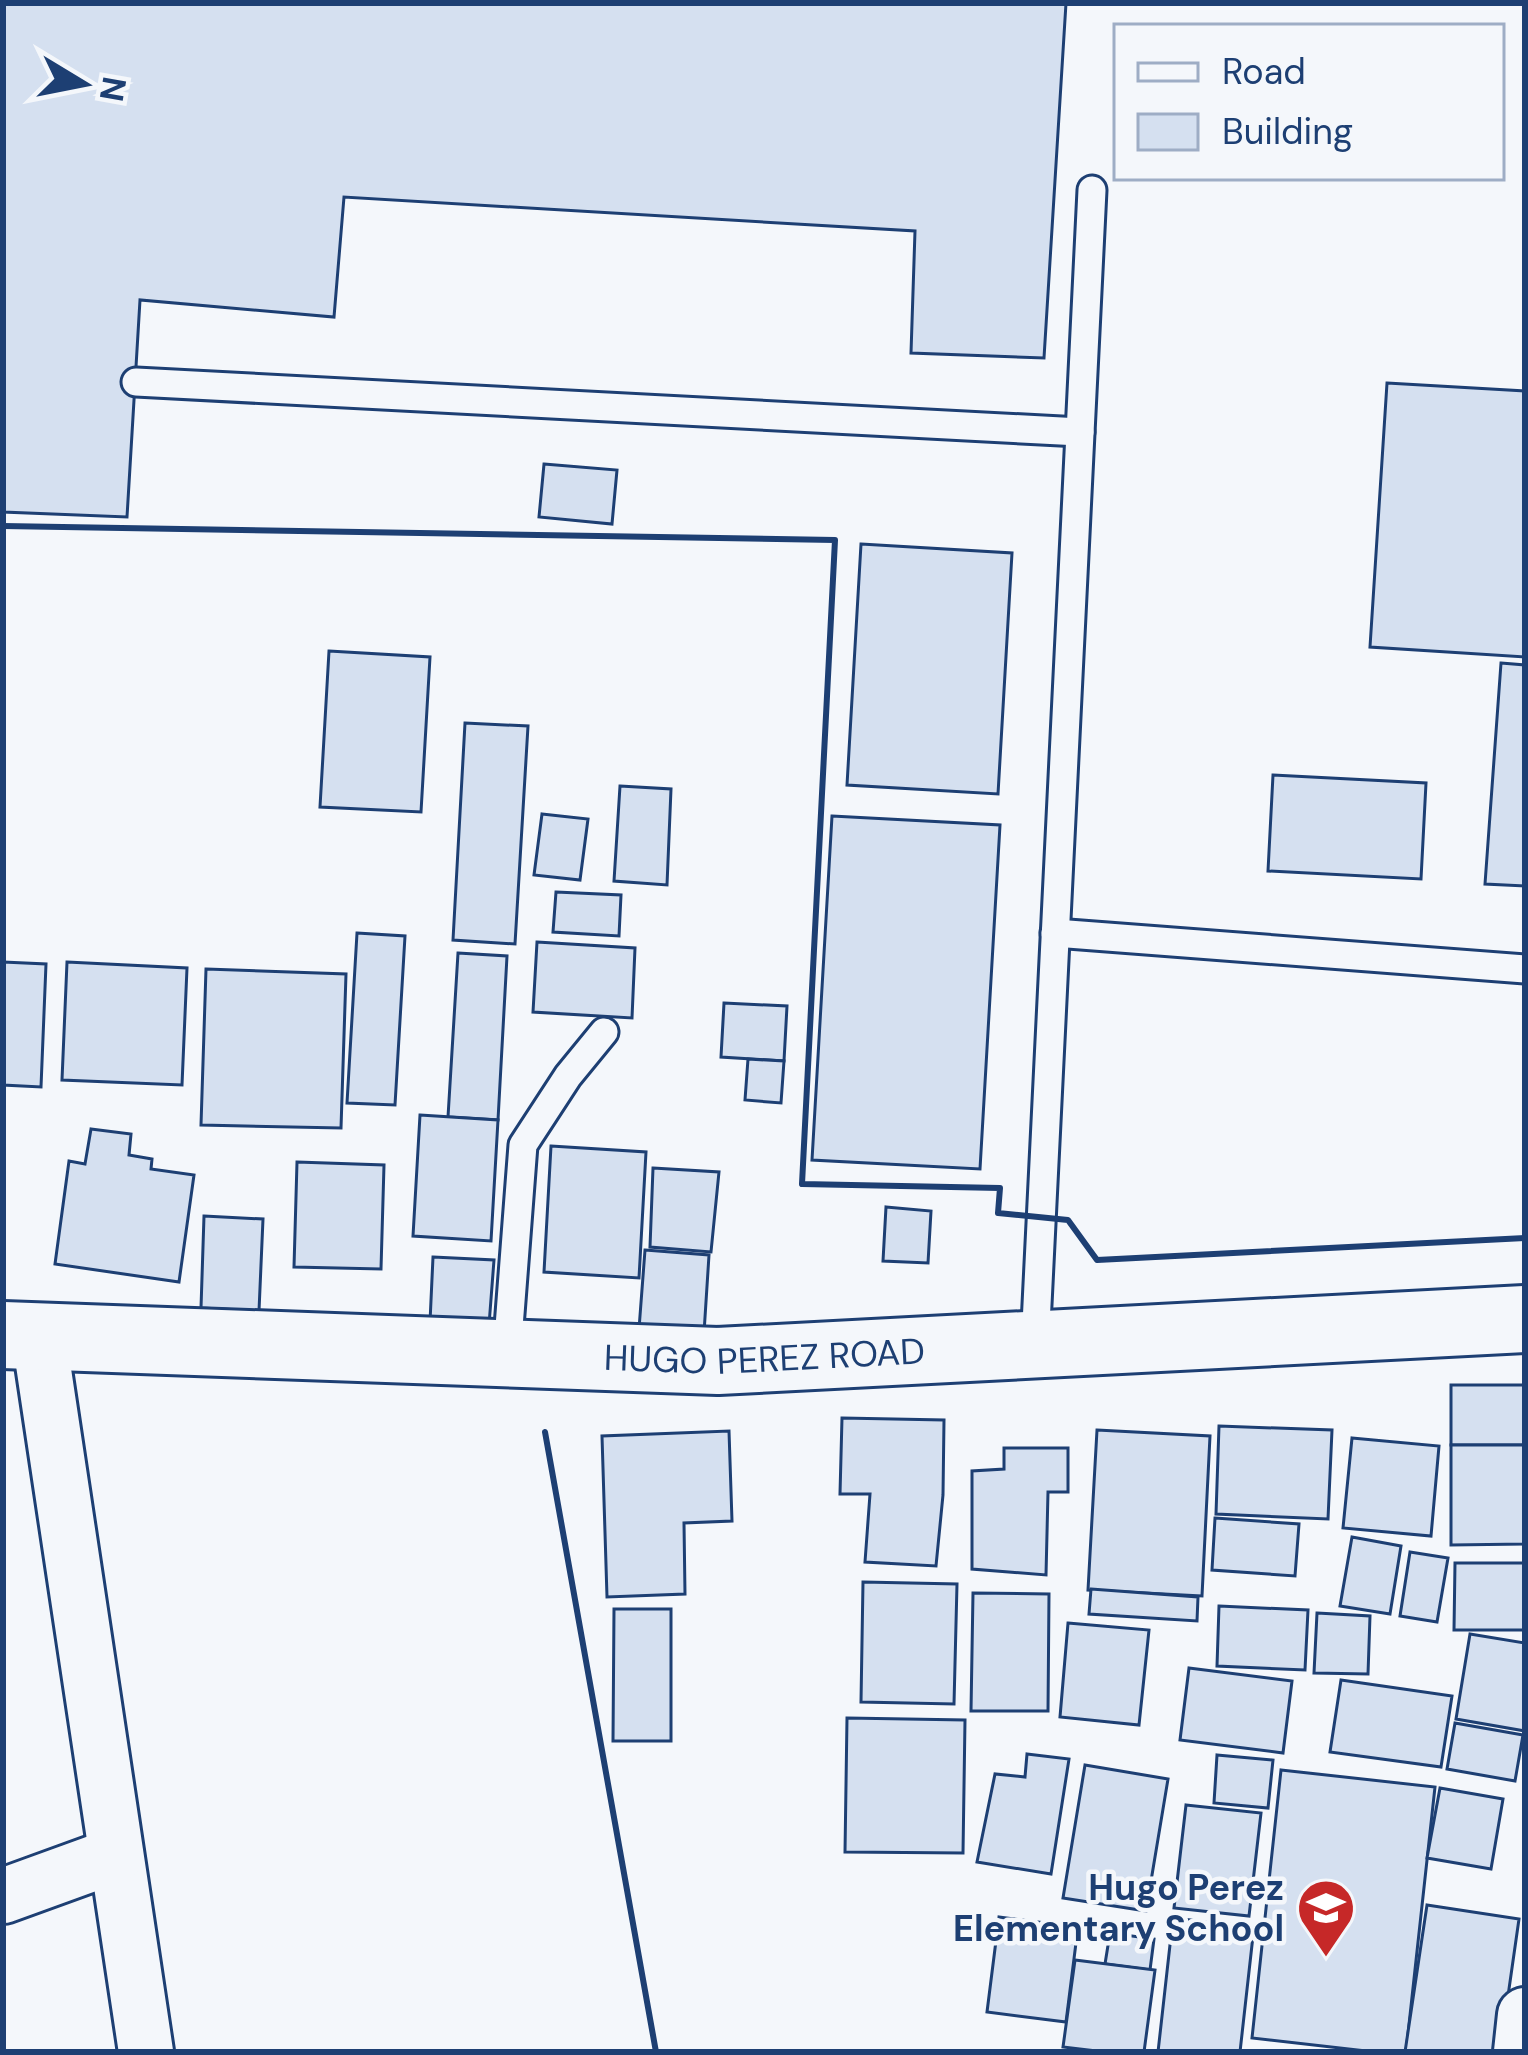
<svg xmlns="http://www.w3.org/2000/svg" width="1528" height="2055" font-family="'DM Sans',sans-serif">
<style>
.building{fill:#d5e0f0;stroke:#1d3f73;stroke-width:3}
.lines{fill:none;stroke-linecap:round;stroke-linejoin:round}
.lane-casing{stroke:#1d3f73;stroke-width:33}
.street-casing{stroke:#1d3f73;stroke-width:60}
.secondary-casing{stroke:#1d3f73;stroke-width:72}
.lane{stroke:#f4f7fb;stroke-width:27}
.street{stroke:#f4f7fb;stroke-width:54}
.secondary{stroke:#f4f7fb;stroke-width:66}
.wall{stroke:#1d3f73;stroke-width:6}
.labels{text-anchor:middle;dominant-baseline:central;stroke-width:9;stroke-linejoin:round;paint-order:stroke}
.street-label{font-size:36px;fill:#1d3f73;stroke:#f4f7fb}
.poi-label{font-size:36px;font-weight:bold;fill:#1d3f73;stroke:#f4f7fb;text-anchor:end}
</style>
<rect width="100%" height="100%" fill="#f4f7fb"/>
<g class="building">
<polygon points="3,3 1066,3 1044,358 911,353 915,231 344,197 334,317 140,300 127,517 3,512"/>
<polygon points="1387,383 1525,391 1525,657 1370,647"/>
<polygon points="544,464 617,470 612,524 539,517"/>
<polygon points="861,544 1012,553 998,794 847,785"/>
<polygon points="329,651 430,657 421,812 320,807"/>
<polygon points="1501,663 1525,665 1525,886 1485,884"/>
<polygon points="465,723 528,726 515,944 453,940"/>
<polygon points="1273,775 1426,783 1421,879 1268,871"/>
<polygon points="620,786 671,789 667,885 614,881"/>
<polygon points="542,814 588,819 580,880 534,875"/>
<polygon points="832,816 1000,825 980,1169 812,1160"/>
<polygon points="556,892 621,895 619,936 553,932"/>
<polygon points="357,933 405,936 395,1105 347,1103"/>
<polygon points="537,942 635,948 632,1018 533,1012"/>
<polygon points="458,953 507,956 498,1120 448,1117"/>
<polygon points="3,962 46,964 41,1087 3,1085"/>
<polygon points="67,962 187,968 182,1085 62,1080"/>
<polygon points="206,969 346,974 341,1128 201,1125"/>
<polygon points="724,1003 787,1006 784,1061 721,1057"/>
<polygon points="748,1059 784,1061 781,1103 745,1100"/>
<polygon points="420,1115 498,1120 491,1241 413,1236"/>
<polygon points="91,1129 131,1134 129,1155 152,1159 151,1169 194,1175 179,1282 55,1264 69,1161 85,1164"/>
<polygon points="551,1146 646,1152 639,1278 544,1272"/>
<polygon points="297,1162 384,1165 381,1269 294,1267"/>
<polygon points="653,1168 719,1172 711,1252 650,1247"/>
<polygon points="886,1207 931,1211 928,1263 883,1261"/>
<polygon points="204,1216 263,1219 259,1311 201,1308"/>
<polygon points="645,1250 709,1255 704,1333 639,1329"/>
<polygon points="433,1257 494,1260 489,1325 430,1322"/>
<rect x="1451" y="1385" width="74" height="60"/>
<polygon points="842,1418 944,1420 943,1495 936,1566 865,1562 870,1494 840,1494"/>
<polygon points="1219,1426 1332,1430 1328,1519 1216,1514"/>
<polygon points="1097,1430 1210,1436 1202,1596 1088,1590"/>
<polygon points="729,1431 732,1521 684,1523 685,1594 607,1597 602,1436"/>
<polygon points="1352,1438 1439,1446 1431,1536 1343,1528"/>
<polygon points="1451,1445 1525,1445 1525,1544 1451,1545"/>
<polygon points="1004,1448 1068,1448 1068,1492 1048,1492 1046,1575 972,1569 972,1471 1004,1469"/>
<polygon points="1215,1518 1299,1524 1295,1576 1212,1570"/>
<polygon points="1352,1537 1401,1546 1390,1614 1340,1606"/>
<polygon points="1410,1552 1448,1558 1437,1622 1400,1616"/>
<polygon points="1455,1563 1525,1563 1525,1630 1454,1630"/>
<polygon points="863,1582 957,1584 954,1704 861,1702"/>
<polygon points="1091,1589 1198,1597 1197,1621 1089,1614"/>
<polygon points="973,1593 1049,1594 1048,1711 971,1711"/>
<polygon points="1219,1606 1308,1610 1305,1670 1217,1666"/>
<polygon points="614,1609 671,1609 671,1741 613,1741"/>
<polygon points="1317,1613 1370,1616 1368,1674 1314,1673"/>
<polygon points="1068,1623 1149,1630 1139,1725 1060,1717"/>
<polygon points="1470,1634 1525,1643 1525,1731 1456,1719"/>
<polygon points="1189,1668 1292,1681 1283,1753 1180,1740"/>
<polygon points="1341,1680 1452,1696 1441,1767 1330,1752"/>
<polygon points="847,1718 965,1720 963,1853 845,1852"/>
<polygon points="1455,1723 1523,1735 1515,1781 1447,1769"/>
<polygon points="1027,1754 1069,1759 1051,1874 977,1862 995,1774 1025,1777"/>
<polygon points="1217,1755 1273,1760 1268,1808 1214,1803"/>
<polygon points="1085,1765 1168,1779 1146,1911 1063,1898"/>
<polygon points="1281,1770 1435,1787 1406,2052 1375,2052 1252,2038"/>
<polygon points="1440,1788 1503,1799 1491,1869 1427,1858"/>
<polygon points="1186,1805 1261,1813 1249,1916 1174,1908"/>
<polygon points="1427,1905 1519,1919 1500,2052 1405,2052"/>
<polygon points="999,1917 1078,1927 1066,2022 987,2012"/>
<polygon points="1173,1918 1254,1927 1240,2052 1158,2052"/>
<polygon points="1110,1933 1154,1939 1150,1970 1105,1964"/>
<polygon points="1075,1960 1155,1970 1144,2052 1105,2052 1063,2047"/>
</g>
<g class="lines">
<defs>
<g id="lane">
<polyline points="136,382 1080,432"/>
<polyline points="1055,933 1525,969"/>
<polyline points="1035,1345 1092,190"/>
<polyline points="507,1353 523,1145 568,1076 604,1032"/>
</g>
<g id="street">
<polyline points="39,1337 146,2052"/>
<polyline points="3,1896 116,1855"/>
<polyline points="1521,2052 1525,2015"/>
</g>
<g id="secondary">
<path id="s1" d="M3 1335 718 1361 1525 1319"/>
</g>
</defs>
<use href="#lane" class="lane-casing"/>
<use href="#street" class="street-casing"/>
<use href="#secondary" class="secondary-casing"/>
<use href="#lane" class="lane"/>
<use href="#street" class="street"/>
<use href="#secondary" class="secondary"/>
<g class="wall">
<polyline points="3,526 835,540 802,1184 1000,1188 998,1213 1068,1220 1097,1260 1525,1238"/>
<polyline points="545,1432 656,2052"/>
</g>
</g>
<defs>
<symbol id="school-pin" viewBox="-11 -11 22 30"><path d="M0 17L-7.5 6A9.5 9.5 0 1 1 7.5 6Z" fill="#c62828" stroke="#f4f7fb"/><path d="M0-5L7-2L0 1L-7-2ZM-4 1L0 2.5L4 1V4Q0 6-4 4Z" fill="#fff"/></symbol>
</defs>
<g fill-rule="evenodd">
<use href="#school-pin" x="1293" y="1875" width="66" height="90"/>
</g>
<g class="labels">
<g class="street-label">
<text stroke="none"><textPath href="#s1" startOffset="762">HUGO PEREZ ROAD</textPath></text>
</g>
<g class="poi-label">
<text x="1284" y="1887">Hugo Perez<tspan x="1284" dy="41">Elementary School</tspan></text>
</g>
</g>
<rect width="1528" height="2055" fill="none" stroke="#1d3f73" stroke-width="12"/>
<rect x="1114" y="24" width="390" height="156" fill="#f4f7fb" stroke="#9eadc5" stroke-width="3"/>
<rect x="1138" y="63" width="60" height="18" fill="#f4f7fb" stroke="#9eadc5" stroke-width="3"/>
<text x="1222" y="84" font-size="36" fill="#1d3f73">Road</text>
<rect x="1138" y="114" width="60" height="36" fill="#d5e0f0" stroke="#9eadc5" stroke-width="3"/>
<text x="1222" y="144" font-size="36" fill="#1d3f73">Building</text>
<g transform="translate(84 84) rotate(100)" stroke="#f4f7fb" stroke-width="9" paint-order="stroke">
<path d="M0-9L21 45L0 30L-21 45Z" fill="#1d3f73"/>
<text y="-18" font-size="33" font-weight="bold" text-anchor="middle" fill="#1d3f73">N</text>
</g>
</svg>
